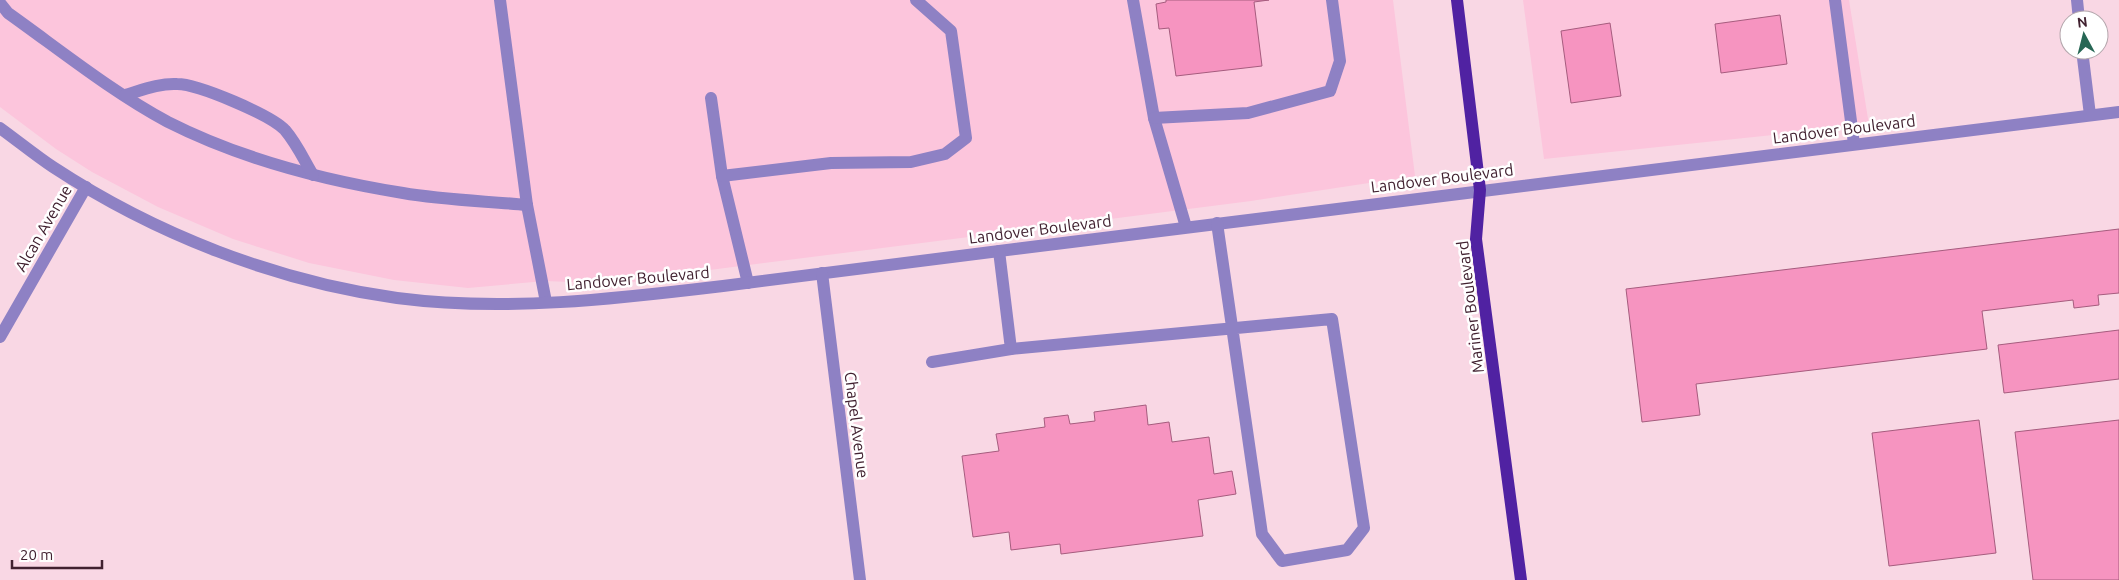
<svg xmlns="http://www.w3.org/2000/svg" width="2119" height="580" font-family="Ubuntu,sans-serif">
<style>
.built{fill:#fcc5dc}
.building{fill:#f694c0;stroke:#a65c7e}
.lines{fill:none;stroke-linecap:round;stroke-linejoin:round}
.minor{stroke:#8e81c4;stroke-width:12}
.major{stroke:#5022a2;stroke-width:12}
.labels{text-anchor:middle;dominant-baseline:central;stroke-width:5;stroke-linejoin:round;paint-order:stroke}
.street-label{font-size:16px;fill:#412130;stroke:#fff}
</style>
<rect width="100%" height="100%" fill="#f9d7e4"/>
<g class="built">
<polygon points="0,0 1393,0 1415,176 1251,201 694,272 620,284 545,281 468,288 394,280 309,263 233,239 158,207 92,172 56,149 0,107"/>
<polygon points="1523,0 1849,0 1869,125 1544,159"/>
</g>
<g class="building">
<polygon points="1166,0 1269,0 1254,2 1262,66 1176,76 1169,28 1159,29 1156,4 1166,2"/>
<polygon points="1780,15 1787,64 1721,73 1715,24"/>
<polygon points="1610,23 1621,96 1571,103 1561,31"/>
<polygon points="2119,229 2119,293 2098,295 2099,305 2074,308 2073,300 1982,311 1987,349 1696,384 1700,415 1642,422 1626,289"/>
<polygon points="2119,330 2119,379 2004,393 1998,345"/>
<polygon points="1146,405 1148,425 1169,422 1172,442 1209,437 1214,474 1232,471 1236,494 1198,500 1203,536 1061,554 1060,544 1011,550 1009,532 973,537 962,456 999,451 996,434 1045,427 1044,418 1068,415 1070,424 1095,421 1094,412"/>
<polygon points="1979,420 1996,553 1889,566 1872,433"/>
<polygon points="2119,420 2119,580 2033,580 2015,432"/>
</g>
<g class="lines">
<g class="minor">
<polyline points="500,0 527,205 546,302"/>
<polyline points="1133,0 1154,118 1186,227"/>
<polyline points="1835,0 1854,144"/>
<polyline points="2077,0 2079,20"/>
<path d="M0 3 8 13C60 50 112 92 168 122 241 159 322 180 403 193 443 200 486 201 527 205"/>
<polyline points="2082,50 2090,115"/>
<path d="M125 95C142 90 160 83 177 84 198 84 271 115 285 130 297 144 304 160 313 175"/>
<polyline points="711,98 722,176 748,283"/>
<polyline points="1154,118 1248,113 1330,91 1340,61 1332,0"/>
<path d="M0 128C18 141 35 155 53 167 155 234 275 281 397 298 505 312 615 299 723 286 820 274 917 261 1015 249 1383 203 1751 157 2119 112"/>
<polyline points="722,176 831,163 911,162 945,154 966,138 951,31 916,0"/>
<polyline points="822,273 860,580"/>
<polyline points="0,337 86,187"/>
<polyline points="1011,349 1332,319 1364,528 1347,550 1282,561 1262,534 1217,223"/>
<polyline points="932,362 1011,349 999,251"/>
</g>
<polyline class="major" points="1457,0 1480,190 1476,239 1521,580"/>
</g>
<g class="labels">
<g class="street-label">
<text transform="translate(1844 129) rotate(-7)">Landover Boulevard</text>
<text transform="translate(1442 178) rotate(-7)">Landover Boulevard</text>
<text transform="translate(43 228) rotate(-60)">Alcan Avenue</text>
<text transform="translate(1040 229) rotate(-7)">Landover Boulevard</text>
<text transform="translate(638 278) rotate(-5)">Landover Boulevard</text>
<text transform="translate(1470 307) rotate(-97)">Mariner Boulevard</text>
<text transform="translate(857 425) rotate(83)">Chapel Avenue</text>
</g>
</g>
<g transform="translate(2084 35) rotate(353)"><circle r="24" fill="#ffffff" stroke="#b3a6ac"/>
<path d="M0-4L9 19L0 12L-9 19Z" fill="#276755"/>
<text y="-8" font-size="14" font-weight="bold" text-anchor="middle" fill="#412130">N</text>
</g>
<path d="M12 560v8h90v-8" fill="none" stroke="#412130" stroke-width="2.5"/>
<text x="20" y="560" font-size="15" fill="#412130" stroke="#ffffff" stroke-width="4" paint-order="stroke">20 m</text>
</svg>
